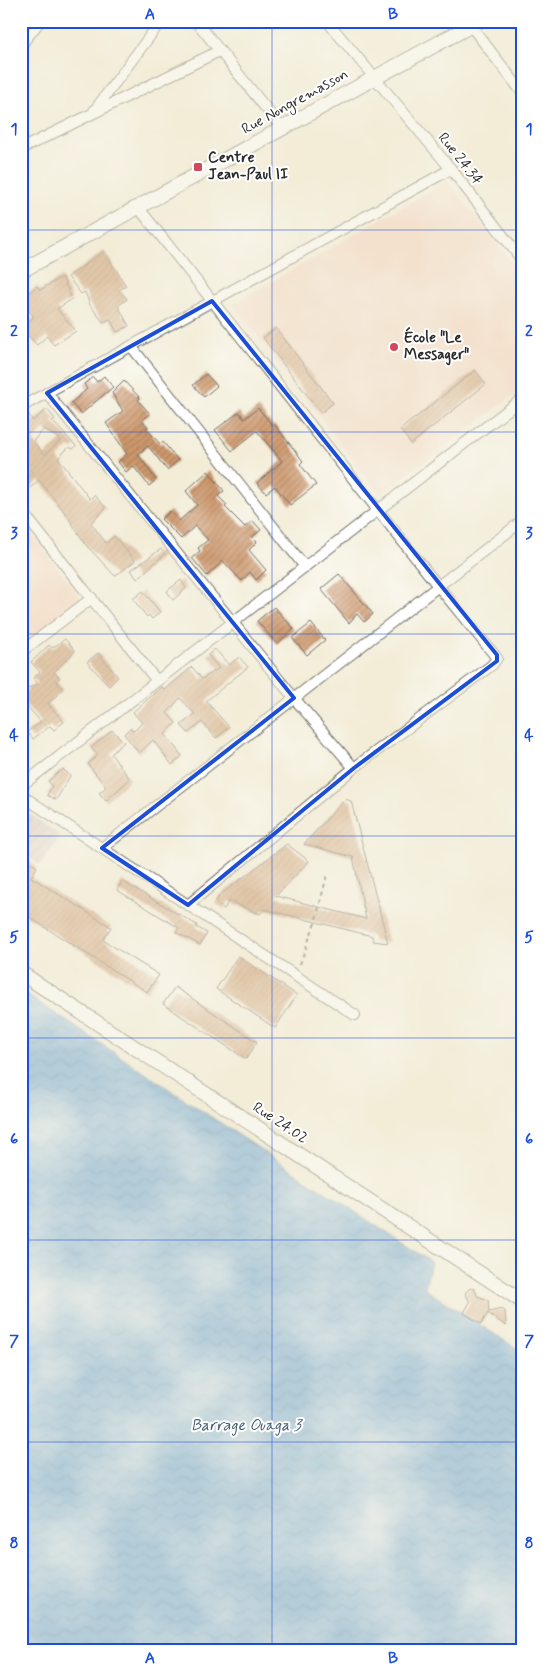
<svg xmlns="http://www.w3.org/2000/svg" width="543" height="1671" font-family="Mynerve,sans-serif">
<style>
.built{fill:#f4d3c0}
.industrial{fill:url(#industrial-furrows)}
.water{fill:url(#water-waves);stroke:#4a6882}
.building{fill:url(#building-hatch);fill-rule:evenodd}
.lines{fill:none;stroke-linecap:round;stroke-linejoin:round}
.minor-casing{stroke:#716f68;stroke-width:12}
.tertiary-casing{stroke:#716f68;stroke-width:16}
.path{stroke:#716f68;stroke-width:2;stroke-dasharray:4 4;stroke-linecap:butt}
.minor{stroke:#fff;stroke-width:10}
.tertiary{stroke:#fff;stroke-width:14}
.marked{fill:none;stroke:#1d4ed8;stroke-width:4;stroke-linejoin:round}
.grid{fill:none;stroke:#1d4ed8;stroke-width:1;stroke-opacity:0.55}
.poi-dot{fill:#d1495b;stroke:#fff;stroke-width:2}
.labels{text-anchor:middle;dominant-baseline:central;stroke-width:4;stroke-linejoin:round;paint-order:stroke}
.street-label{font-size:15px;fill:#2b2b2b;stroke:#fff}
.poi-label{font-size:15px;font-weight:bold;fill:#2b2b2b;stroke:#fff;text-anchor:start}
.water-label{font-size:16px;font-style:italic;fill:#435c71;stroke:#fff}
.neatline{fill:none;stroke:#1d4ed8;stroke-width:2}
.grid-label{font-size:16px;text-anchor:middle;font-weight:bold;fill:#1d4ed8}
</style>
<defs>
<pattern id="industrial-furrows" width="10" height="10" patternUnits="userSpaceOnUse" patternTransform="scale(1.25)"><rect width="10" height="10" fill="#d0c0bc"/><path d="M-1 1l2-2M0 10L10 0M9 11l2-2" fill="none" stroke="#b3a5a2"/></pattern>
<pattern id="water-waves" width="16" height="10" patternUnits="userSpaceOnUse" patternTransform="scale(1.25)"><rect width="16" height="10" fill="#68a6da"/><path d="M0 5q4-4 8 0t8 0" fill="none" stroke="#5687b1"/></pattern>
<pattern id="building-hatch" width="6" height="6" patternUnits="userSpaceOnUse" patternTransform="scale(1.25)"><rect width="6" height="6" fill="#ce986c"/><path d="M-1 1l2-2M0 6l6-6M5 7l2-2" fill="none" stroke="#a77c59"/></pattern>
</defs>
<rect width="100%" height="100%" fill="#fff"/>
<filter id="ink" filterUnits="userSpaceOnUse"><feTurbulence type="fractalNoise" baseFrequency=".02" numOctaves="2"/><feDisplacementMap in="SourceGraphic" scale="10" xChannelSelector="R" yChannelSelector="G"/><feConvolveMatrix kernelMatrix="1 2 1 2 8 2 1 2 1" color-interpolation-filters="sRGB"/></filter>
<filter id="wash" filterUnits="userSpaceOnUse"><feTurbulence type="fractalNoise" baseFrequency=".0096" numOctaves="4" result="noise"/><feDisplacementMap in="SourceGraphic" scale="20" xChannelSelector="R" yChannelSelector="G"/><feGaussianBlur stdDeviation="1.12" result="paint"/><feColorMatrix in="noise" values="0 0 0 0 0 0 0 0 0 0 0 0 0 0 0 0 0 1.4 0 .05"/><feComposite in="paint" operator="in"/></filter>
<g filter="url(#wash)">
<rect width="100%" height="100%" fill="#f3edd8"/>
<g class="built">
<polygon points="447,181 522,274 522,389 380,495 233,304"/>
<polygon points="21,522 87,604 21,655"/>
</g>
<polygon class="industrial" points="21,808 61,836 40,865 21,852"/>
<polygon class="water" points="21,991 431,1262 425,1289 522,1352 522,1650 21,1650"/>
<g id="blocks">
<g class="building">
<polygon points="104,251 126,286 119,290 127,299 118,306 129,326 117,332 110,319 103,322 90,305 85,292 81,294 68,277"/>
<polygon points="62,277 72,299 57,309 76,331 54,345 47,336 37,345 21,328 34,317 23,304 26,300 23,297 37,286 40,290"/>
<polygon points="276,328 333,403 321,413 263,338"/>
<polygon points="475,370 486,384 411,444 400,430"/>
<polygon points="206,374 217,386 204,397 193,385"/>
<polygon points="104,376 113,387 81,414 71,403 87,389 84,384 93,377 97,382"/>
<polygon points="124,381 140,398 138,400 150,414 142,420 148,427 146,428 160,444 163,442 178,460 167,470 148,446 138,454 156,480 149,486 133,466 126,472 118,462 127,454 106,423 123,411 112,393"/>
<polygon points="258,408 273,426 275,425 303,461 300,464 316,485 290,505 275,486 266,493 257,483 282,461 257,431 232,451 215,430 239,412 244,419"/>
<path d="M47 409 55 419 52 421 76 446 73 449 69 447 58 458 90 499 94 495 106 508 91 523 106 543 114 536 135 561 115 576 86 545 66 514 39 480 21 496V484L33 473 21 461V414L27 412 33 421ZM44 429 61 440 45 455 33 441Z"/>
<polygon points="208,471 224,491 218,496 227,505 225,507 245,527 253,521 261,530 252,537 257,542 249,550 266,570 256,580 250,572 242,581 223,561 207,576 192,558 200,551 198,548 208,540 195,526 181,539 161,519 170,511 179,521 197,505 186,491"/>
<polygon points="161,549 165,554 137,579 131,570"/>
<polygon points="339,574 373,614 364,622 357,614 349,623 321,589"/>
<polygon points="181,580 186,588 173,600 167,591"/>
<polygon points="143,591 160,612 152,619 149,615 147,617 133,599"/>
<polygon points="274,607 294,629 277,644 257,621"/>
<polygon points="311,623 325,640 307,655 292,638"/>
<polygon points="65,639 75,651 54,672 60,678 56,681 63,689 48,704 64,722 54,730 50,726 33,739 27,732 41,722 26,705 21,710 21,696 28,690 26,689 38,684 33,678 40,672 31,662 49,645 52,648"/>
<polygon points="215,649 229,665 239,657 248,667 206,701 229,727 216,738 202,722 188,733 181,725 195,714 180,698 167,713 176,723 165,734 182,756 172,765 153,740 139,753 124,734 130,728 134,731 142,723 133,712 162,687 165,690 192,667 202,679 219,668 208,655"/>
<polygon points="98,653 118,677 109,686 87,662"/>
<polygon points="112,730 124,742 111,754 130,779 106,801 99,793 106,787 88,764 98,755 91,748"/>
<polygon points="63,769 70,776 56,800 47,795 52,786 48,781"/>
<polygon points="345,799 351,801 388,943 373,941 372,936 264,909 260,914 229,901 224,909 215,903 220,895 287,844 309,861 276,896 366,919 353,857 304,844"/>
<polygon points="21,856 37,867 31,877 111,927 103,940 159,975 147,992 21,912"/>
<polygon points="122,881 197,925 196,927 207,933 200,945 176,932 179,928 117,890"/>
<polygon points="238,956 297,995 275,1028 216,989"/>
<polygon points="175,987 257,1042 246,1059 163,1004"/>
<polygon points="470,1288 475,1289 477,1296 488,1300 489,1312 501,1309 505,1311 506,1326 488,1313 481,1324 464,1313 470,1302 465,1293"/>
</g>
</g>
</g>
<g filter="url(#ink)">
<use href="#blocks" fill-opacity="0" stroke="#716f68" stroke-width="1"/>
<g class="lines">
<defs>
<g id="minor">
<polyline points="196,21 281,127"/>
<polyline points="327,21 451,169 522,260"/>
<polyline points="471,26 522,92"/>
<polyline points="21,45 40,21"/>
<polyline points="94,111 161,21"/>
<polyline points="21,149 219,51"/>
<polyline points="138,207 438,586 497,658 492,665 354,768 188,905"/>
<polyline points="131,346 305,567"/>
<polyline points="47,393 294,698 354,768"/>
<polyline points="21,407 451,169"/>
<polyline points="21,510 157,681"/>
<polyline points="21,652 92,598"/>
<polyline points="21,786 522,399"/>
<polyline points="21,795 355,1015"/>
<polyline points="102,848 522,521"/>
</g>
<g id="tertiary">
<polyline points="21,271 479,21"/>
<polyline points="21,973 522,1301"/>
</g>
</defs>
<use href="#minor" class="minor-casing"/>
<use href="#tertiary" class="tertiary-casing"/>
<polyline class="path" points="300,964 315,923 327,875"/>
<use href="#minor" class="minor"/>
<use href="#tertiary" class="tertiary"/>
</g>
</g>
<path d="M0 0H543V1671H0ZM212 301 497 655V661L354 768 188 905 102 848 294 698 47 393Z" fill="#f3edd8" fill-opacity=".55" fill-rule="evenodd"/>
<path class="marked" d="M212 301 497 655V661L354 768 188 905 102 848 294 698 47 393Z"/>
<path class="grid" d="M272 21V1650M21 230H522M21 432H522M21 634H522M21 836H522M21 1038H522M21 1240H522M21 1442H522"/>
<g class="poi-dot">
<rect x="193" y="162" width="10" height="10" rx="2.5"/>
<circle cx="394" cy="347" r="5"/>
</g>
<g class="labels">
<g class="street-label">
<text transform="translate(295 102) rotate(-29)">Rue Nongremasson</text>
<text transform="translate(460 159) rotate(51)">Rue 24.34</text>
<text transform="translate(280 1123) rotate(33)">Rue 24.02</text>
</g>
<g class="poi-label">
<text x="208" y="158">Centre<tspan x="208" dy="17">Jean-Paul II</tspan></text>
<text x="404" y="338">École "Le<tspan x="404" dy="17">Messager"</tspan></text>
</g>
<g class="water-label">
<text x="246" y="1425">Barrage Ouaga 3</text>
</g>
</g>
<rect width="543" height="1671" fill="none" stroke="#fff" stroke-width="55"/>
<rect x="28" y="28" width="488" height="1616" class="neatline"/>
<g class="grid-label">
<text x="150" y="19">A</text>
<text x="393" y="19">B</text>
<text x="14" y="134">1</text>
<text x="529" y="134">1</text>
<text x="14" y="336">2</text>
<text x="529" y="336">2</text>
<text x="14" y="538">3</text>
<text x="529" y="538">3</text>
<text x="14" y="740">4</text>
<text x="529" y="740">4</text>
<text x="14" y="942">5</text>
<text x="529" y="942">5</text>
<text x="14" y="1144">6</text>
<text x="529" y="1144">6</text>
<text x="14" y="1346">7</text>
<text x="529" y="1346">7</text>
<text x="14" y="1548">8</text>
<text x="529" y="1548">8</text>
<text x="150" y="1663">A</text>
<text x="393" y="1663">B</text>
</g>
</svg>
